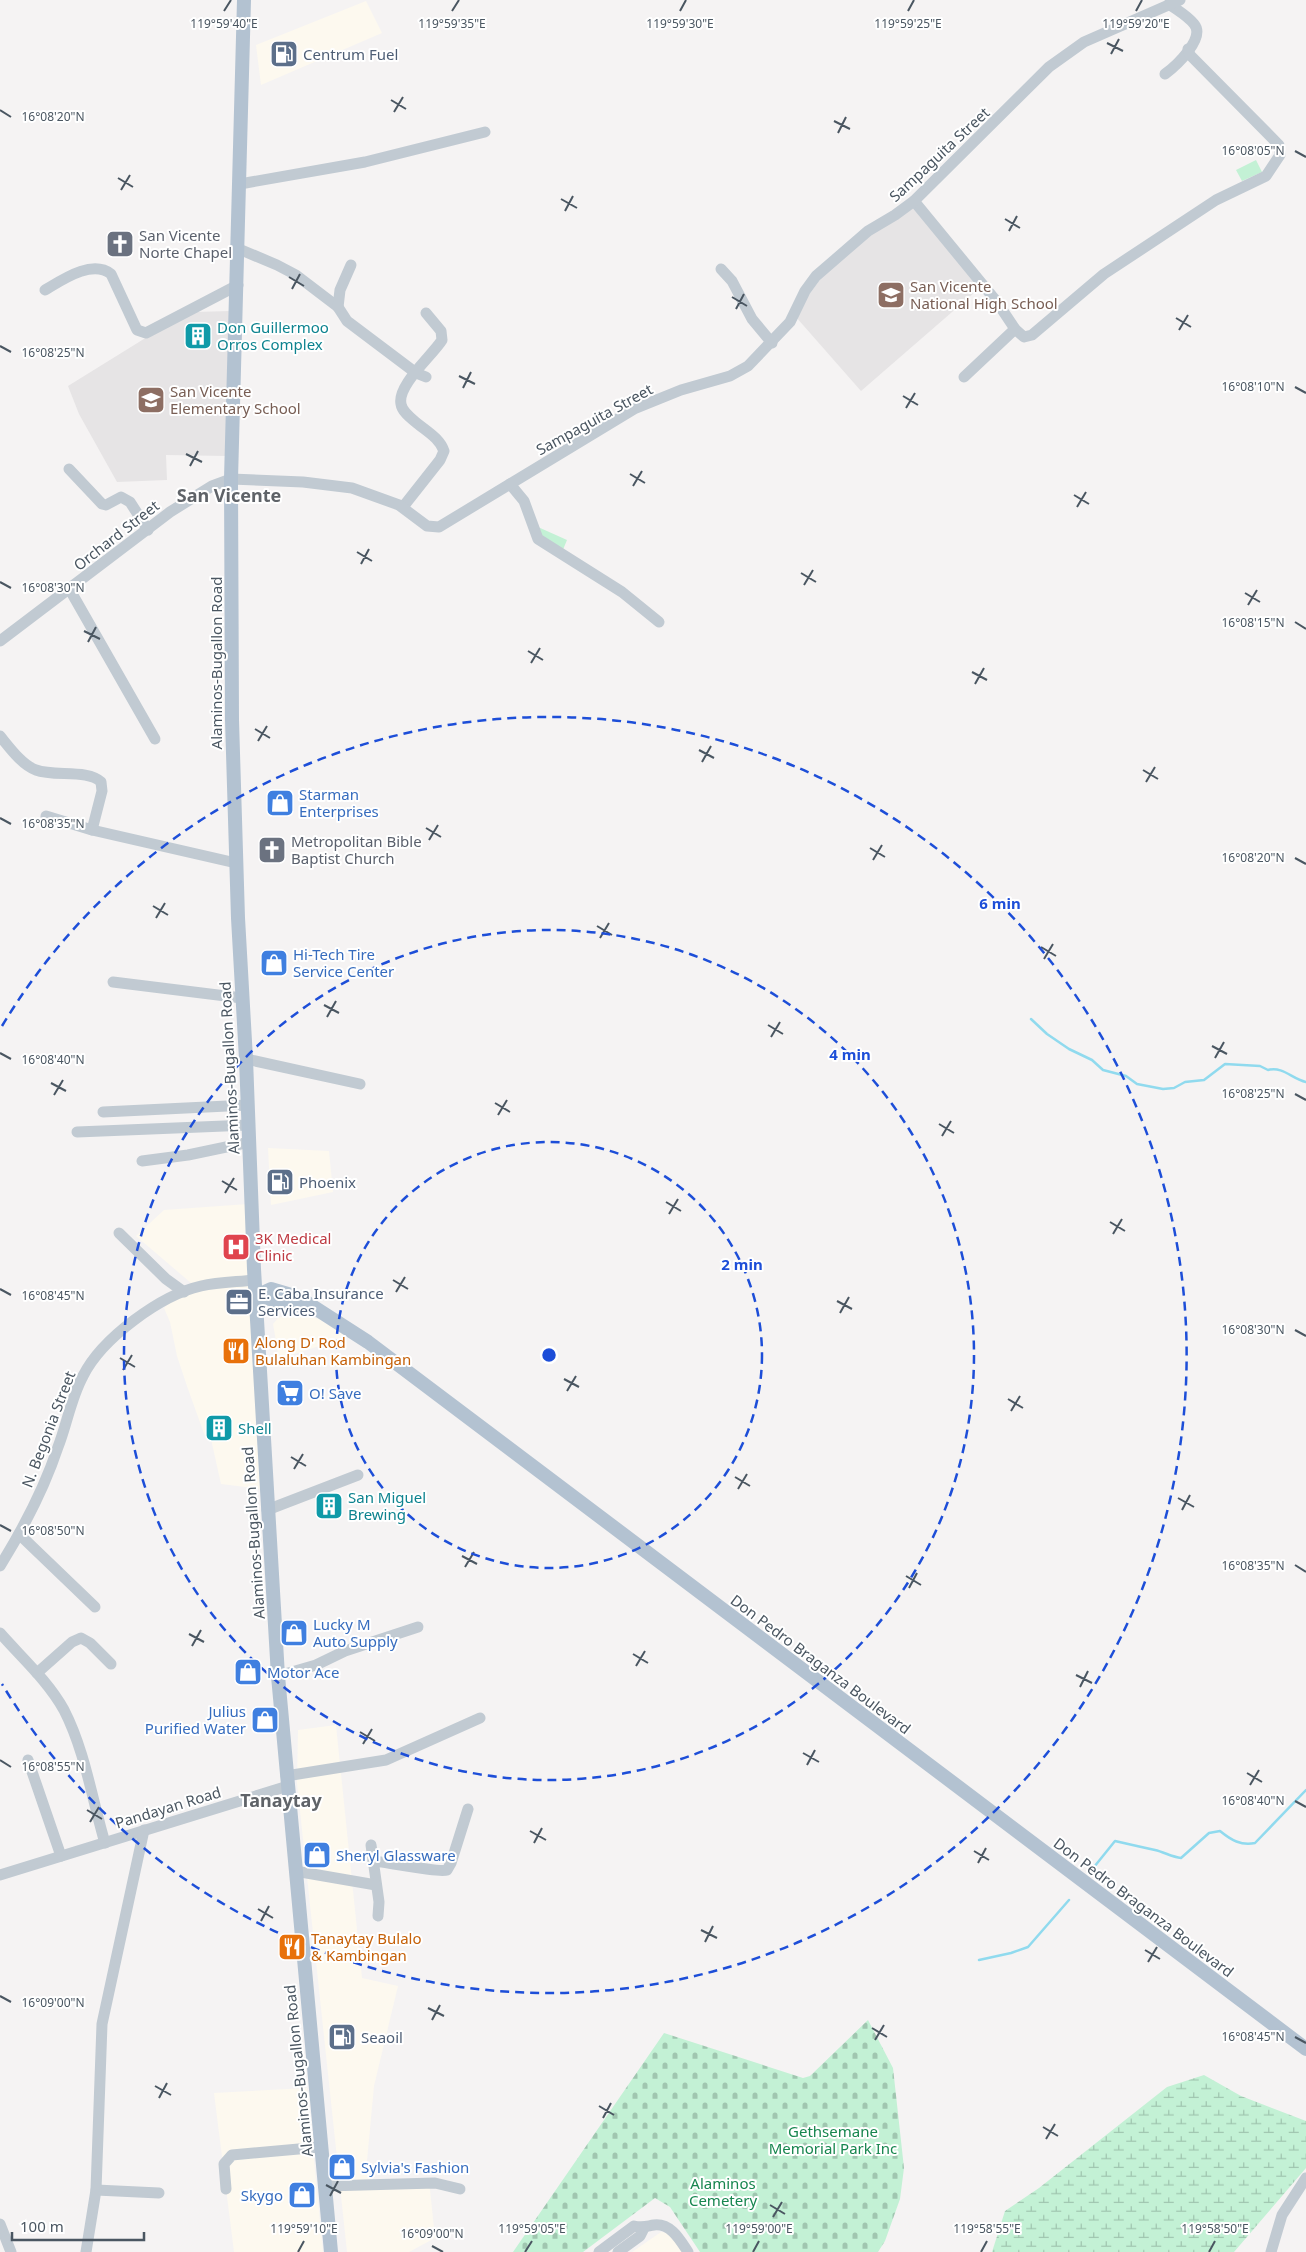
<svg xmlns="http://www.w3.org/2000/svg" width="1306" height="2252" font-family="'Noto Sans',sans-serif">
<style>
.commercial{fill:#fdf9ef}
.education{fill:#e6e4e5}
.grass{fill:#c3f1d5}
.wetland{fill:url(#wetland-marsh)}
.cemetery{fill:url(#cemetery-stones)}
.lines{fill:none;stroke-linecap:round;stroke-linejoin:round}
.stream{stroke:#90daee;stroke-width:2.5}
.minor{stroke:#c1cad2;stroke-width:11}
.major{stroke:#b3c2d1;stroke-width:14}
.ticks{fill:none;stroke:#4a5661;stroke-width:2}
.ring{fill:none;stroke:#1d4ed8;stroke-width:2.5;stroke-dasharray:9 6}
.labels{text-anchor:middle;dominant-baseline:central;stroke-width:4;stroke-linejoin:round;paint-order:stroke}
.service-label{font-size:15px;fill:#4e5e75;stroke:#fff;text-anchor:start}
.street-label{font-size:15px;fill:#4a5661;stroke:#fff}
.worship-label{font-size:15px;fill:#5b616d;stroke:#fff;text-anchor:start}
.education-label{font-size:15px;fill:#785e54;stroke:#fff;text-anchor:start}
.culture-label{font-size:15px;fill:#0d838f;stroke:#fff;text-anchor:start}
.shop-label{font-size:15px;fill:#366cbe;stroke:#fff;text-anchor:start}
.health-label{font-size:15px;fill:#be3a42;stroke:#fff;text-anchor:start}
.food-label{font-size:15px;fill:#c56008;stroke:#fff;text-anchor:start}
.park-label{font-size:15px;fill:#17864f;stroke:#fff}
.quarter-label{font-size:18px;font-weight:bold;fill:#5f6368;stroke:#fff}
.ticks-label{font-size:12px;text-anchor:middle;fill:#4a5661;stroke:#fff;stroke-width:4;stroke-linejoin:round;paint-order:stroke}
.centre{fill:#1d4ed8;stroke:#fff;stroke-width:2.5}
.ring-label{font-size:15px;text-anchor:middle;font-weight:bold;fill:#1d4ed8;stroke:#fff;stroke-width:4;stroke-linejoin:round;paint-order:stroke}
</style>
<defs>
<pattern id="wetland-marsh" width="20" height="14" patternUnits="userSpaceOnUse" patternTransform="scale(1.25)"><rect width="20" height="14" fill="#c3f1d5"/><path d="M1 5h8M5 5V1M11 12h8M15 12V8" fill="none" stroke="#a0c6b0"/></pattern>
<pattern id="cemetery-stones" width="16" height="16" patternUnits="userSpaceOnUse" patternTransform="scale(1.25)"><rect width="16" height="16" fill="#c3f1d5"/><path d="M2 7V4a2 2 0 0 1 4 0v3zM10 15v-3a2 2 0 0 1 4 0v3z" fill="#a0c6b0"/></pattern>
</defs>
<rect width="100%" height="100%" fill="#f5f3f3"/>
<g class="commercial">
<polygon points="366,1 382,33 261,85 256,45"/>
<polygon points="268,1148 329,1151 333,1192 271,1205"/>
<polygon points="248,1204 257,1437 262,1489 221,1484 211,1439 206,1439 188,1389 177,1356 170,1322 164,1308 191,1283 136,1236 164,1210"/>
<polygon points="293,1313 319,1319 347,1337 279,1359 273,1324 278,1318"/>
<polygon points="336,1725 362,1978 398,1986 374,2086 367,2161 371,2183 429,2180 435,2238 409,2252 347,2252 297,1783 298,1730"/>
<polygon points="307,2088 323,2252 234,2252 214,2093"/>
<polygon points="661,2232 669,2233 682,2252 632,2252"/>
</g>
<g class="education">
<polygon points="915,207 982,286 861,391 796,317 803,303 822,277 864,238"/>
<polygon points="230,311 227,456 166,455 167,480 117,482 79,414 68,386 160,329 195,312"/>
</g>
<g class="grass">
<polygon points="1256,160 1262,172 1242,181 1236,170"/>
<polygon points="538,527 567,540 562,552 533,540"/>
</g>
<polygon class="wetland" points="1204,2075 1241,2096 1306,2121 1306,2168 1234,2252 992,2252 1005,2211 1039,2188 1167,2087"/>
<polygon class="cemetery" points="868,2020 893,2068 904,2168 900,2199 885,2241 878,2252 700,2252 670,2207 655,2198 583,2252 513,2252 664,2033 803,2078 810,2076"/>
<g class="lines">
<g class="stream">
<path d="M1031 1019 1047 1034 1069 1049 1092 1060 1103 1070 1126 1076 1137 1084 1163 1089 1174 1088 1185 1082 1204 1080 1225 1064 1260 1066 1268 1070C1283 1066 1292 1079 1306 1082"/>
<path d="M1090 1872 1115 1841C1128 1844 1141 1847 1155 1850 1164 1852 1172 1857 1181 1858L1209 1833 1220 1831C1231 1840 1241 1846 1255 1843L1306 1790"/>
<polyline points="979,1960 1011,1953 1028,1947 1069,1900"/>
</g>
<g class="minor">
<path d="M1165 74C1176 66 1206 38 1194 24 1188 16 1177 10 1169 4"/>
<polyline points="240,184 365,162 485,132"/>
<polyline points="914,201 997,302 1015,329 1024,337 1032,335 1104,274 1216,200 1266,176 1280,155 1279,145 1190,55 1188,49"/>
<polyline points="239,249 277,265 296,275 338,307 347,321 416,373 426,377"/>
<polyline points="721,269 732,281 752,319 772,343"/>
<path d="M45 290C62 280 92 259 111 274L137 330 146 333 238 285"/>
<polyline points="338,307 340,290 351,265"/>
<polyline points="964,377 1015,329"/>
<polyline points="69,469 102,504 106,505 121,497 130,502 148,530"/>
<polyline points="510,484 524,501 538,539 622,592 659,622"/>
<path d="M403 507 440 460 444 451C440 439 428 432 418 424 412 419 402 412 401 404 397 385 432 356 442 340L441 331 426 313"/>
<polyline points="70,590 155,739"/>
<polyline points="0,641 170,512 212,486 231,479 303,482 352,488 399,505 427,526 439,527 634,409 681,390 730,376 748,366 790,322 805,291 816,276 868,231 895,215 914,201 1049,67 1084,42 1180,0"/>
<path d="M0 736C9 747 22 765 36 770 54 777 88 769 101 782L102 791 92 830"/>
<polyline points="46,816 92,830 236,863"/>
<polyline points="113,982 242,998"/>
<polyline points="246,1059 360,1084"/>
<polyline points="103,1112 248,1105"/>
<polyline points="77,1132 249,1125"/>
<polyline points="142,1161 188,1155 250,1142"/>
<polyline points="119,1233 166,1279 184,1292"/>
<polyline points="267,1510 358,1475"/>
<polyline points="19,1534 95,1607"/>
<path d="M0 1566C23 1529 44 1489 58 1447 67 1424 71 1398 83 1376 102 1338 161 1295 201 1286 219 1282 237 1282 254 1280"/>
<path d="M0 1633C22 1658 48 1681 64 1710 85 1751 92 1799 105 1843"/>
<polyline points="37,1673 72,1642 81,1638 90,1643 111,1664"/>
<polyline points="278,1676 316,1665 345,1651 418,1627"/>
<polyline points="28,1760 61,1856"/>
<polyline points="286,1776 386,1760 480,1718"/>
<polyline points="371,1845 379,1902 378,1916"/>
<path d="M373 1861C387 1862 439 1873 447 1870L451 1863 468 1809"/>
<polyline points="295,1871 376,1885"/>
<polyline points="0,1875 288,1786"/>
<polyline points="326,2186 435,2183 460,2189"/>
<polyline points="226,2189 224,2164 232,2155 321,2147"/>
<polyline points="96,2190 159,2193"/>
<polyline points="0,2224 11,2252"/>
<polyline points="86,2252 96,2190 102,2024 144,1830"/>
<path d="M599 2252 634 2226C643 2228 647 2226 654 2225 671 2223 680 2240 688 2252"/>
<polyline points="618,2252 640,2236 644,2228"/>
<polyline points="1271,2252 1282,2215 1306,2178"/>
</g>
<g class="major">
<polyline points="244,0 231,479 232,720 238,918 246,1059 254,1269 278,1676 331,2252"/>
<polyline points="256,1296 271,1289 298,1297 368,1342 1306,2049"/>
<polyline points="256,1296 305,1307"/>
</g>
</g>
<path class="ticks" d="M224 11 231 0M452 11 459 0M680 11 686 0M908 11 914 0M1136 11 1142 0M1107 43 1123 51M1111 54 1119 39M391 100 406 109M0 110 11 117M394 112 403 97M834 121 850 129M838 133 846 117M1295 151 1306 157M118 178 133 187M121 190 130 175M561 199 577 208M565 211 573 196M1005 219 1020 228M1009 231 1017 216M289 277 304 286M292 289 300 274M732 297 747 306M736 309 744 294M1176 318 1191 327M1179 330 1188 315M0 346 11 352M459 376 475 384M1295 387 1306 393M463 388 471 372M903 396 918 405M906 408 915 393M186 454 202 462M190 466 198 451M630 474 645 483M633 486 642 471M1074 495 1089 504M1077 507 1086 492M357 552 372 561M361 564 369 549M801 573 816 582M0 582 11 588M804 585 813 570M1245 593 1260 602M1248 605 1257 590M1295 622 1306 629M84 631 100 639M88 642 96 627M528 651 543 660M531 663 540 648M972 672 987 680M975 684 984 668M255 729 270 738M258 741 267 726M699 750 714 758M702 762 711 746M1143 770 1158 779M1146 782 1155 767M0 818 11 824M426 828 441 837M429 840 438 825M870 848 885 857M1295 858 1306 864M873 860 882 845M153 906 168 915M156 918 165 903M597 926 612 935M600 938 609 923M1041 947 1056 956M1044 959 1053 944M324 1005 339 1013M327 1017 336 1001M768 1025 783 1034M771 1037 780 1022M1212 1046 1227 1054M0 1053 11 1059M1215 1058 1224 1042M51 1083 66 1091M1295 1094 1306 1100M54 1095 63 1080M495 1103 510 1112M498 1115 507 1100M939 1124 954 1133M942 1136 951 1121M222 1181 237 1190M225 1193 234 1178M666 1202 681 1211M669 1214 678 1199M1110 1222 1125 1231M1113 1234 1122 1219M393 1280 408 1289M0 1289 11 1295M396 1292 405 1277M837 1301 852 1309M840 1313 849 1297M1295 1330 1306 1336M120 1358 135 1367M123 1370 132 1355M564 1379 579 1387M567 1391 576 1376M1008 1399 1023 1408M1011 1411 1020 1396M291 1457 306 1466M294 1469 303 1454M735 1477 750 1486M738 1489 747 1474M1178 1498 1194 1507M1182 1510 1190 1495M0 1525 11 1531M462 1556 477 1564M1295 1565 1306 1572M465 1567 474 1552M906 1576 921 1585M909 1588 917 1573M189 1634 204 1642M192 1646 201 1630M633 1654 648 1663M636 1666 645 1651M1076 1675 1092 1683M1080 1687 1088 1671M360 1732 375 1741M363 1744 372 1729M803 1753 819 1762M0 1760 11 1767M807 1765 815 1750M1247 1773 1262 1782M1250 1785 1259 1770M1295 1801 1306 1807M87 1810 102 1819M90 1822 99 1807M530 1831 546 1840M534 1843 542 1828M974 1851 989 1860M978 1863 986 1848M258 1909 273 1918M261 1921 269 1906M701 1930 717 1938M705 1942 713 1926M1145 1950 1160 1959M1148 1962 1157 1947M0 1996 11 2002M428 2008 444 2016M432 2020 440 2005M872 2028 887 2037M1295 2037 1306 2043M875 2040 884 2025M155 2086 171 2095M159 2098 167 2083M599 2106 614 2115M603 2118 611 2103M1043 2127 1058 2136M1046 2139 1055 2124M326 2185 341 2193M330 2196 338 2181M770 2205 785 2214M773 2217 782 2202M432 2246 443 2252M298 2252 304 2241M525 2252 532 2241M753 2252 759 2241M981 2252 987 2241M1209 2252 1215 2241"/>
<g class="ring">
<circle cx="549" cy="1355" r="213"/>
<circle cx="549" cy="1355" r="425"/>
<path d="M2 1026A638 638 0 1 1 2 1684"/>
</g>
<defs>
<symbol id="fuel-square" viewBox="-11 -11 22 22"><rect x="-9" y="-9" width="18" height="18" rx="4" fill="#5c6f8a" stroke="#fff"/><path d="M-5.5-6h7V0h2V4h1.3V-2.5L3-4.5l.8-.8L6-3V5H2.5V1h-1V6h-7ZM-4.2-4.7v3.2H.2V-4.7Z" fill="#fff"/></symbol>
<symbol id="church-square" viewBox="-11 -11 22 22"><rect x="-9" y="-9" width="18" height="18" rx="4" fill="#6b7280" stroke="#fff"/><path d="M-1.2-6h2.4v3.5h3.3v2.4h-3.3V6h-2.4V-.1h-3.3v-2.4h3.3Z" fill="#fff"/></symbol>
<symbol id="school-square" viewBox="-11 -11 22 22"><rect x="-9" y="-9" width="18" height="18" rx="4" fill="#8d6e63" stroke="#fff"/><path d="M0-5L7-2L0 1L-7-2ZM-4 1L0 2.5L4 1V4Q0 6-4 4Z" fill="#fff"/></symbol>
<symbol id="building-square" viewBox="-11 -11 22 22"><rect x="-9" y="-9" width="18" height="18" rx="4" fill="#0f9aa8" stroke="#fff"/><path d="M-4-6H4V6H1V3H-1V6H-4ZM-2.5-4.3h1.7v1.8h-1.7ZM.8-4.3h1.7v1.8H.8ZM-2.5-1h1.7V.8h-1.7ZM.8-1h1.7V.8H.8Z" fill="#fff"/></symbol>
<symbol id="shop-square" viewBox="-11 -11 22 22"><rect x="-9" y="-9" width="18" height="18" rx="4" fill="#3f7fe0" stroke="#fff"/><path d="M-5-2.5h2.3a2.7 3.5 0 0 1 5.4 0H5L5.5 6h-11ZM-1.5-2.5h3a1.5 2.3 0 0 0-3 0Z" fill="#fff"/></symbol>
<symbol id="hospital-square" viewBox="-11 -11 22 22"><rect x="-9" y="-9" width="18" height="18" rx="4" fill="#e0444e" stroke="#fff"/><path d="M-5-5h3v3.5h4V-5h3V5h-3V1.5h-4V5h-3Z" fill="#fff"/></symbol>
<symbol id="office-square" viewBox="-11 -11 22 22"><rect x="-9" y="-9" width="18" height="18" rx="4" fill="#5c6f8a" stroke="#fff"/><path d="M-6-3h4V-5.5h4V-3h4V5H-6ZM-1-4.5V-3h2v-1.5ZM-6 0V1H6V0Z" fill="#fff"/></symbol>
<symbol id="restaurant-square" viewBox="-11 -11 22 22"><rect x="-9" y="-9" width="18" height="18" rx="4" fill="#e8710a" stroke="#fff"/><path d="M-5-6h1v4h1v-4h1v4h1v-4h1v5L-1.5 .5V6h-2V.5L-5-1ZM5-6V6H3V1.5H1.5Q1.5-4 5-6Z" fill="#fff"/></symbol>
<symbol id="supermarket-square" viewBox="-11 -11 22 22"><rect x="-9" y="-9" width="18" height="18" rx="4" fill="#3f7fe0" stroke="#fff"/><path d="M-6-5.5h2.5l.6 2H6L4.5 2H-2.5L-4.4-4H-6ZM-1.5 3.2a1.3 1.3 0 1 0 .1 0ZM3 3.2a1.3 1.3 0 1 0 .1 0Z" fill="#fff"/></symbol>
</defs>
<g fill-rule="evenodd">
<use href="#fuel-square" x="268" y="38" width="32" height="32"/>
<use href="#church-square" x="104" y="228" width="32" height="32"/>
<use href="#school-square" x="875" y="279" width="32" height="32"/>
<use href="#building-square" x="182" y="320" width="32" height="32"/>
<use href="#school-square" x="135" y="384" width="32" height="32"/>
<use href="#shop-square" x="264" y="787" width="32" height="32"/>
<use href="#church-square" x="256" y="834" width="32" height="32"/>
<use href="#shop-square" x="258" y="947" width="32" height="32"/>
<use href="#fuel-square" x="264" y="1166" width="32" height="32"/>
<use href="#hospital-square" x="220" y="1231" width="32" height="32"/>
<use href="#office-square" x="223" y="1286" width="32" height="32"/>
<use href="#restaurant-square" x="220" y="1335" width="32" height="32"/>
<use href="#supermarket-square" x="274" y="1377" width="32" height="32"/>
<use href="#building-square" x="203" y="1412" width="32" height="32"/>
<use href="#building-square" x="313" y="1490" width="32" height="32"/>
<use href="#shop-square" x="278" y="1617" width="32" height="32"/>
<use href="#shop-square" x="232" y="1656" width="32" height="32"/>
<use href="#shop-square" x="249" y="1704" width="32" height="32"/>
<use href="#shop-square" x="301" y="1839" width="32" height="32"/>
<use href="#restaurant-square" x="276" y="1931" width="32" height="32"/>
<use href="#fuel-square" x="326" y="2021" width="32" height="32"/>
<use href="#shop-square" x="326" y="2151" width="32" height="32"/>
<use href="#shop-square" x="286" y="2179" width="32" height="32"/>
</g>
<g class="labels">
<g class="service-label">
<text x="303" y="54">Centrum Fuel</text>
<text x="299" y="1182">Phoenix</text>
<text x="258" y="1293">E. Caba Insurance<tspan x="258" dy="17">Services</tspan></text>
<text x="361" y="2037">Seaoil</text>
</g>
<g class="street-label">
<text transform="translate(939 154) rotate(-43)">Sampaguita Street</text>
<text transform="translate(594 419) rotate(-29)">Sampaguita Street</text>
<text transform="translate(116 535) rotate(-38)">Orchard Street</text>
<text transform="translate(216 663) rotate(-90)">Alaminos-Bugallon Road</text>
<text transform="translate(229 1068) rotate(-93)">Alaminos-Bugallon Road</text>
<text transform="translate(48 1429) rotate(-69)">N. Begonia Street</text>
<text transform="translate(253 1533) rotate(-94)">Alaminos-Bugallon Road</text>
<text transform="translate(821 1664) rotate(37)">Don Pedro Braganza Boulevard</text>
<text transform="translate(168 1807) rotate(-17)">Pandayan Road</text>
<text transform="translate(1144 1907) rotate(37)">Don Pedro Braganza Boulevard</text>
<text transform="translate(298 2071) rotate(-96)">Alaminos-Bugallon Road</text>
</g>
<g class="worship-label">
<text x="139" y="235">San Vicente<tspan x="139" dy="17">Norte Chapel</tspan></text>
<text x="291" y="841">Metropolitan Bible<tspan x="291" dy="17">Baptist Church</tspan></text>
</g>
<g class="education-label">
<text x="910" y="286">San Vicente<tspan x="910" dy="17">National High School</tspan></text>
<text x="170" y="391">San Vicente<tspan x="170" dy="17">Elementary School</tspan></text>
</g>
<g class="culture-label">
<text x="217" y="327">Don Guillermoo<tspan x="217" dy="17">Orros Complex</tspan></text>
<text x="238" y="1428">Shell</text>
<text x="348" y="1497">San Miguel<tspan x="348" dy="17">Brewing</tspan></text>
</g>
<g class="shop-label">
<text x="299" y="794">Starman<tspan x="299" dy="17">Enterprises</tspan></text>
<text x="293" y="954">Hi-Tech Tire<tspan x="293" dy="17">Service Center</tspan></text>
<text x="309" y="1393">O! Save</text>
<text x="313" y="1624">Lucky M<tspan x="313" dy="17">Auto Supply</tspan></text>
<text x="267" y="1672">Motor Ace</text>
<text x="246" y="1711" text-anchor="end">Julius<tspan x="246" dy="17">Purified Water</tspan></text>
<text x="336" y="1855">Sheryl Glassware</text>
<text x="361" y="2167">Sylvia's Fashion</text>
<text x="283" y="2195" text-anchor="end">Skygo</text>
</g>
<g class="health-label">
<text x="255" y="1238">3K Medical<tspan x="255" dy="17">Clinic</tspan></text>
</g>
<g class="food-label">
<text x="255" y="1342">Along D' Rod<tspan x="255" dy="17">Bulaluhan Kambingan</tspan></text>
<text x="311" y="1938">Tanaytay Bulalo<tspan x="311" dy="17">&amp; Kambingan</tspan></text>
</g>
<g class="park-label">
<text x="833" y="2131">Gethsemane<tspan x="833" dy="17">Memorial Park Inc</tspan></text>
<text x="723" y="2183">Alaminos<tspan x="723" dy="17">Cemetery</tspan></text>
</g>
<g class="quarter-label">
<text x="229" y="495">San Vicente</text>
<text x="281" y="1800">Tanaytay</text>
</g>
</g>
<g class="ticks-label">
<text x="224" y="28">119°59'40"E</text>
<text x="680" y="28">119°59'30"E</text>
<text x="908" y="28">119°59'25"E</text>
<text x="1136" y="28">119°59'20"E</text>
<text x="452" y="28">119°59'35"E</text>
<text x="53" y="121">16°08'20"N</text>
<text x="1253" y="155">16°08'05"N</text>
<text x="53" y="357">16°08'25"N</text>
<text x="1253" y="391">16°08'10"N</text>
<text x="53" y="592">16°08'30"N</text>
<text x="1253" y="627">16°08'15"N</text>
<text x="53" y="828">16°08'35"N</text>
<text x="1253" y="862">16°08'20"N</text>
<text x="53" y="1064">16°08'40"N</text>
<text x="1253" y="1098">16°08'25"N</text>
<text x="53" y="1300">16°08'45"N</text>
<text x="1253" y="1334">16°08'30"N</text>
<text x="53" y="1535">16°08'50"N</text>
<text x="1253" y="1570">16°08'35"N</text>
<text x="53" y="1771">16°08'55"N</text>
<text x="1253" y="1805">16°08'40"N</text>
<text x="53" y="2007">16°09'00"N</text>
<text x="1253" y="2041">16°08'45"N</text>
<text x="304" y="2233">119°59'10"E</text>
<text x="532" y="2233">119°59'05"E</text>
<text x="759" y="2233">119°59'00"E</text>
<text x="987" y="2233">119°58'55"E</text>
<text x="1215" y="2233">119°58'50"E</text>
<text x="432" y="2238">16°09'00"N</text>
</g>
<circle cx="549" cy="1355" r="8" class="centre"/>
<g class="ring-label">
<text x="1000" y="909">6 min</text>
<text x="850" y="1060">4 min</text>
<text x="742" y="1270">2 min</text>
</g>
<path d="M12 2232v8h132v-8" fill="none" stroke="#4a5661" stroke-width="2.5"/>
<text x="20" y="2232" font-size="15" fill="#4a5661" stroke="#ffffff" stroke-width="4" paint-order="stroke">100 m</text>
</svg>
